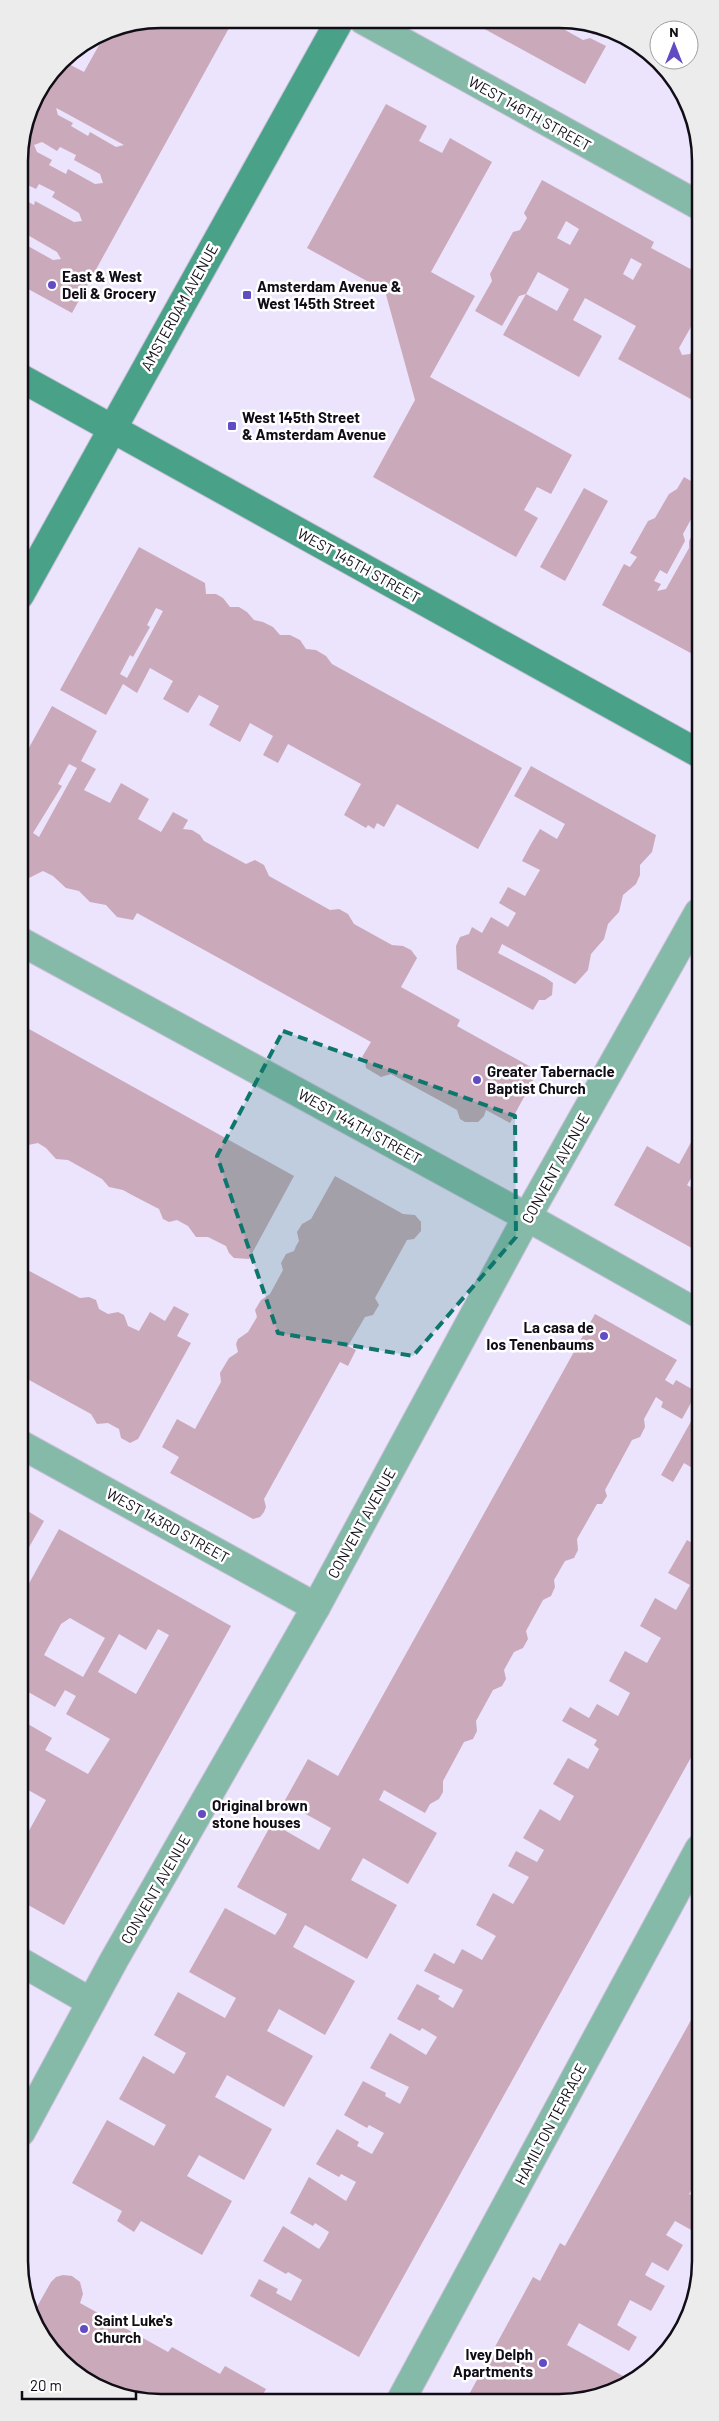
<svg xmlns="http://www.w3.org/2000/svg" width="719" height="2421" font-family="Barlow,sans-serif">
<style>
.building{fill:#caaaba;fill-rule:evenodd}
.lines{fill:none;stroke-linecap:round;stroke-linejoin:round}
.minor-casing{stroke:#c9c1d7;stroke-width:30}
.tertiary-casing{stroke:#c9c1d7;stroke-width:30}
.secondary-casing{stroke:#c9c1d7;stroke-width:30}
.minor{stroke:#84baa7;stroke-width:28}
.tertiary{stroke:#84baa7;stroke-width:28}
.secondary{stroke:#49a288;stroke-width:28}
.marked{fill:#0f766e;fill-opacity:0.2;stroke:#0f766e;stroke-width:4;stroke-dasharray:10 6;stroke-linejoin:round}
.poi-dot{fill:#634bc4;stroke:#fff;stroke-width:2}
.labels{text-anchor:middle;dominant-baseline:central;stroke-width:5;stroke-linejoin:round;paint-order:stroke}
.street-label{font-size:15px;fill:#110d17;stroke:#fff}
.poi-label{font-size:15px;font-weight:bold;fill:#110d17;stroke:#fff;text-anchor:start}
.rim{fill:none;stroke:#110d17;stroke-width:2.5}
</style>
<rect width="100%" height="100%" fill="#ece3fc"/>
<g class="building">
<path d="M160 19H234L72 313 19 284V241L53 260 61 259 57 252 19 230 23 225 19 223V197L34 205 35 201 74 222 82 221 79 213 52 197 55 192 39 184 36 189 19 181V151L33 98 61 60 84 72 108 29ZM56 108 62 111 124 145 116 147 90 132 88 136 71 126 73 123 58 115ZM42 142 57 151 60 147 76 155 74 160 100 174 103 183 95 184 68 169 66 174 49 165 52 160 37 152 34 145Z"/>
<polygon points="470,21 549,21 583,40 590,38 606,46 585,84"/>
<polygon points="570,21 587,22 598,27 594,35"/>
<polygon points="386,104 427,126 419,141 442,153 450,138 492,162 431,272 475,296 430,377 572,455 551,494 537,487 524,510 538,518 516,557 373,477 415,400 385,291 307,248"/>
<polygon points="696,130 698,133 698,147 689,142"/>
<path d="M542 180 654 242 651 248 698 273V322L692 325 679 348 682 355 690 354 698 339V403L618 359 636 326 585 298 573 320 602 336 579 377 503 335 526 294 519 296 502 326 475 311 492 281 490 274 513 232 520 230 527 218 524 213ZM566 221 579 229 570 245 557 238ZM631 258 642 264 633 280 623 274ZM538 272 569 289 557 311 526 294Z"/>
<polygon points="684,477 698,485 696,510 683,534 685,541 667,574 660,570 654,581 661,584 657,591 666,589 689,548 689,541 693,534 698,531 698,657 602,605 624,564 630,567 637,557 630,553 648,521 655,518 669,494 677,489"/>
<polygon points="584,488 608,501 565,581 540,567"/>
<path d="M139 547 205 583 206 594H216L223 598 230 607H239L247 612 254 620 263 622 273 627 280 635H290L300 640 306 649 316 650 326 656 332 664 522 768 478 849 397 804 384 827 377 823 374 829 368 825 366 828 344 815 361 784 288 744 278 763 263 755 273 736 250 723 240 742 225 734 209 725 219 706 199 695 188 713 163 699 173 681 150 668 137 693 123 684 106 715 60 690ZM156 608 163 611 127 678 120 674 130 655 133 657 150 627 147 625Z"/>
<path d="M52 706 97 731 81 761 96 769 84 790 110 803 121 783 149 799 138 819 161 832 173 812 188 820 183 829 192 830 200 835 204 841 246 864 255 860 264 865 269 876 330 910 339 909 348 914 354 924 392 945 403 946 411 950 417 958 401 987 460 1020 457 1026 538 1071 510 1123 486 1110 484 1116 478 1122H465L460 1119 457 1110 391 1074 381 1077 366 1068 365 1059 362 1057 371 1042 137 913 133 920 117 917 106 905 90 902 79 891 66 888 53 876 43 871 27 879 20 876V764ZM69 764 77 768 39 837 33 833 62 786 58 784Z"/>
<polygon points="531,766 656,835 652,852 640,865 640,875 636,884 623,895 619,912 608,924 604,939 591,954 588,970 578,981 575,984 502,944 498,953 546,978 553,983 552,995 545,1000 539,1000 533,1010 457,969 456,946 460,937 469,934 472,927 482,933 491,917 508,927 516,913 499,903 508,887 525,896 540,870 522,861 531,844 540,829 557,839 565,824 514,796"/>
<polygon points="20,1024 294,1176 249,1259 234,1258 229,1253 226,1246 208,1237 196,1237 188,1226 177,1220 169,1222 163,1219 159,1209 132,1195 123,1190 109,1187 102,1179 68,1160 56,1159 46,1148 38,1143 28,1145 20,1141"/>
<polygon points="699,1128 699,1175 694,1173 687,1185 699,1192 699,1252 614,1205 647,1146 679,1164"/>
<polygon points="335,1176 403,1214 415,1215 421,1222 421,1231 414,1239 407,1240 375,1298 379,1305 373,1315 365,1317 348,1346 356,1350 348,1366 340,1362 264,1499 266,1507 264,1512 260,1517 253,1519 170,1473 179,1457 162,1447 177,1419 195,1429 221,1382 220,1373 229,1358 238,1352 236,1344 238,1339 248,1332 257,1317 255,1310 261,1300 270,1294 283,1270 281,1263 286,1254 294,1251 296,1246 299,1241 297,1232 302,1224 311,1219"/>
<polygon points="20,1236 26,1239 20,1250"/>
<polygon points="20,1266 80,1298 89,1297 96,1300 99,1309 108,1314 118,1312 124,1315 128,1326 139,1331 150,1312 165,1321 174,1306 189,1314 177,1336 191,1343 138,1439 130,1443 121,1438 119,1429 108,1423 97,1424 91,1414 20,1375"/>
<polygon points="595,1314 677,1360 665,1380 673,1385 676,1380 697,1392 682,1419 661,1407 663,1402 656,1397 644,1419 645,1427 640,1437 632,1440 605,1490 607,1496 602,1504 597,1504 577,1539 578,1550 574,1558 565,1561 554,1580 555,1587 551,1596 543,1600 526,1631 528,1639 523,1648 514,1652 504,1670 506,1679 502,1686 493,1690 476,1721 477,1731 473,1739 464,1742 443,1781 443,1792 439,1799 430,1804 425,1813 384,1790 379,1800 437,1833 408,1884 363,1858 351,1880 397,1905 367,1959 305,1925 293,1947 355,1981 325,2035 279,2009 267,2031 313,2056 284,2107 227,2075 215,2097 272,2129 244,2180 199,2155 187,2176 232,2201 202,2255 141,2221 134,2232 117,2221 122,2211 72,2183 107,2120 154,2146 166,2125 119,2099 143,2056 174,2074 180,2064 186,2053 154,2035 178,1992 225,2018 236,1998 189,1972 225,1908 275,1935 281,1926 287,1914 237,1887 272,1823 319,1850 331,1828 284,1802 308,1759 338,1776"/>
<polygon points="699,1407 699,1472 684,1463 673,1482 661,1475"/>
<polygon points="21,1507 44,1521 24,1556 21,1554"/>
<path d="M59 1529 231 1626 64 1925 21 1901V1836L25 1838 46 1800 21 1786V1720L52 1738 45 1750 88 1774 110 1739 66 1714 76 1696 65 1690 55 1707 21 1688V1610L23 1606 21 1605V1598ZM70 1618 105 1638 83 1677 44 1655 61 1624ZM158 1629 169 1635 136 1694 98 1672 119 1634 146 1650Z"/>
<polygon points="687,1540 699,1547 699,1743 359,2357 250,2296 259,2279 278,2289 276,2293 291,2301 302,2280 288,2272 286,2274 263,2261 283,2226 319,2249 325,2240 329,2232 315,2223 313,2226 290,2213 309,2177 346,2201 356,2182 341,2174 339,2177 316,2164 337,2129 359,2142 357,2146 372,2154 384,2133 369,2125 367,2128 344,2115 363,2081 386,2093 385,2096 400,2104 409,2087 370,2068 390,2033 426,2055 437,2037 422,2028 420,2031 397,2019 417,1984 440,1996 438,1999 453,2008 463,1990 424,1971 434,1953 454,1964 462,1949 482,1960 496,1936 476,1925 493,1893 513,1904 529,1877 508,1866 516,1851 537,1862 544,1850 523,1838 540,1809 560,1821 574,1796 553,1784 568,1758 588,1769 599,1749 594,1745 597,1740 562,1721 570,1707 589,1718 597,1704 618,1716 630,1693 609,1681 625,1651 647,1663 653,1652 661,1638 640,1626 655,1598 676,1610 690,1585 668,1573"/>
<polygon points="700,2004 700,2175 689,2194 700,2200 700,2224 695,2232 675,2221 666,2235 683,2245 668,2271 652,2262 645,2275 665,2286 651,2311 630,2300 617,2325 637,2337 629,2351 579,2323 567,2345 632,2381 586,2400 567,2400 554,2393 551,2398 546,2396 544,2400 466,2400 533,2277 540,2281 560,2243 565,2246"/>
<polygon points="63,2275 72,2276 80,2282 83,2294 80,2303 168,2352 172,2347 220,2374 225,2366 266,2389 260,2400 133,2400 60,2361 34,2312 51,2282 56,2277"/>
</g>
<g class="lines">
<defs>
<g id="minor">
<polyline points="363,20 698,205"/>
<polyline points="20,941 527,1217 699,1314"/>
<polyline points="20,1444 316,1607"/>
<polyline points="21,1962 91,2002"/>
<polyline points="401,2400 699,1849"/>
</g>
<polyline id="tertiary" points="21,2132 114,1960 316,1607 527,1217 698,913"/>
<g id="secondary">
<polyline points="19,377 698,753"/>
<polyline points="20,595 340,20"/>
</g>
</defs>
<use href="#minor" class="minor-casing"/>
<use href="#tertiary" class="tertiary-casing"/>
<use href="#secondary" class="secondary-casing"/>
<use href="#minor" class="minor"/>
<use href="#tertiary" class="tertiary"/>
<use href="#secondary" class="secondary"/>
</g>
<path class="marked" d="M283 1031 515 1116 516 1237 413 1356 278 1333 217 1156Z"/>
<g class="poi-dot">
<circle cx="52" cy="285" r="5"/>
<rect x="242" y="290" width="10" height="10" rx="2.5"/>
<rect x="227" y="421" width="10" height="10" rx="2.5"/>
<circle cx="477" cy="1080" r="5"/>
<circle cx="604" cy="1336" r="5"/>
<circle cx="202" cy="1814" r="5"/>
<circle cx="84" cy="2329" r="5"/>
<circle cx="543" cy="2363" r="5"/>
</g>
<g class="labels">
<g class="street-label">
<text transform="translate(530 113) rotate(29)">WEST 146TH STREET</text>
<text transform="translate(179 307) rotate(-61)">AMSTERDAM AVENUE</text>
<text transform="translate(359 565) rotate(29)">WEST 145TH STREET</text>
<text transform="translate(360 1126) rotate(29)">WEST 144TH STREET</text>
<text transform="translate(555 1168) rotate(-61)">CONVENT AVENUE</text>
<text transform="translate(361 1523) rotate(-61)">CONVENT AVENUE</text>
<text transform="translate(168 1525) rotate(29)">WEST 143RD STREET</text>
<text transform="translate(155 1889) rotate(-60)">CONVENT AVENUE</text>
<text transform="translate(550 2124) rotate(-62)">HAMILTON TERRACE</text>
</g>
<g class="poi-label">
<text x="62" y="276">East &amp; West<tspan x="62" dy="17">Deli &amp; Grocery</tspan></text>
<text x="257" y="286">Amsterdam Avenue &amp;<tspan x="257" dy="17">West 145th Street</tspan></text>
<text x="242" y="417">West 145th Street<tspan x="242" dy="17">&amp; Amsterdam Avenue</tspan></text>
<text x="487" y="1071">Greater Tabernacle<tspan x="487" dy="17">Baptist Church</tspan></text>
<text x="594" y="1327" text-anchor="end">La casa de<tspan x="594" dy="17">los Tenenbaums</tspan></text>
<text x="212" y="1805">Original brown<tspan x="212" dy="17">stone houses</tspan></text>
<text x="94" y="2320">Saint Luke's<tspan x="94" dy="17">Church</tspan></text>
<text x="533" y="2354" text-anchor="end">Ivey Delph<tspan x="533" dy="17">Apartments</tspan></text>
</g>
</g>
<path d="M0 0H719V2421H0ZM161 28H559A133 133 0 0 1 692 161V2261A133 133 0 0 1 559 2394H161A133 133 0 0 1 28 2261V161A133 133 0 0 1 161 28Z" fill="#ececec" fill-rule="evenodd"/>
<path class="rim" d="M161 28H559A133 133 0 0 1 692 161V2261A133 133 0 0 1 559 2394H161A133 133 0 0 1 28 2261V161A133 133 0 0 1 161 28Z"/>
<g transform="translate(674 45)"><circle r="24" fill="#ffffff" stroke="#a09ea2"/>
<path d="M0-4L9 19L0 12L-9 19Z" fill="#634bc4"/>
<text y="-8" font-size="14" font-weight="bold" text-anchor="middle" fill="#110d17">N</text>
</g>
<path d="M22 2391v8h114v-8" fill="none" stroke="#110d17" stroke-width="2.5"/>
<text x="30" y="2391" font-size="15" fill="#110d17" stroke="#ffffff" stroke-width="4" paint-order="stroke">20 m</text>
</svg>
